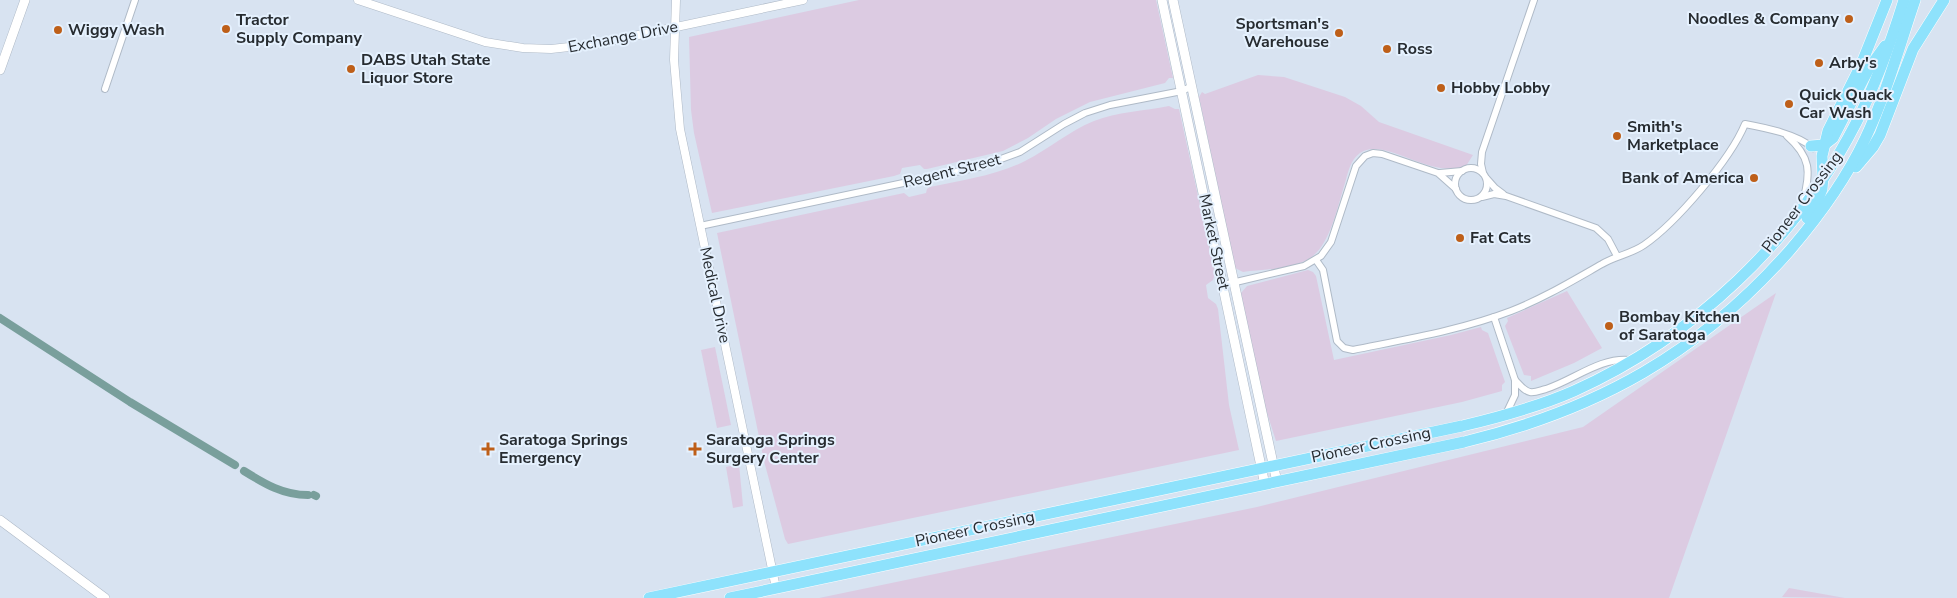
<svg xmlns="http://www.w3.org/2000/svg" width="1957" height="598" font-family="'Nunito Sans',sans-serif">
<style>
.green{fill:#dccbe2}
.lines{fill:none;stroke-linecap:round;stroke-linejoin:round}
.canal{stroke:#799f9c;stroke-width:8}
.minor-casing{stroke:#afbac7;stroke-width:8}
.tertiary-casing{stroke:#afbac7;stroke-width:9}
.secondary-casing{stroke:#afbac7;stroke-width:10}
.trunk-casing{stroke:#fff;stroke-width:12}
.minor{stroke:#fff;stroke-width:6}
.tertiary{stroke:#fff;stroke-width:8}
.secondary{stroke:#fff;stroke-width:9}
.trunk{stroke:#8ee2fc;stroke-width:11}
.poi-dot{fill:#be5f19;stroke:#e5f1fe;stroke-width:2}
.labels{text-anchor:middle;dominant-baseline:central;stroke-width:4;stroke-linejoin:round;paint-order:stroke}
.poi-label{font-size:16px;font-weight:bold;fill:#272c31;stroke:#e5f1fe;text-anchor:start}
.street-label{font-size:16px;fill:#272c31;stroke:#e5f1fe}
</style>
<rect width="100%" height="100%" fill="#d8e3f1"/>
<g class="green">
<polygon points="859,0 1156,0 1173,78 1169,78 1165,83 1090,102 1056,119 1028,138 1003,151 927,169 924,169 920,165 902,168 900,174 894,176 712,213 694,133 691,110 689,37"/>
<path d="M1258 75 1284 77 1345 97 1361 106 1379 122 1473 155 1466 166C1431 180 1384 136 1360 153 1350 160 1348 173 1345 183 1338 205 1330 246 1310 258 1292 270 1264 269 1243 272L1235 268 1199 97 1202 92 1205 94Z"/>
<path d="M1169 106 1175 109H1179L1215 274 1213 280 1206 285 1208 298 1216 304 1218 309 1229 405 1239 450 788 544 785 539 764 461 717 233 904 193 909 197 926 193 927 189 930 187C962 180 995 176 1025 161 1049 149 1069 131 1094 121 1117 112 1144 111 1169 106Z"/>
<polygon points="1308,270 1313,272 1316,276 1334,360 1451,335 1481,327 1482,330 1488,333 1505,382 1502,385 1502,391 1462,402 1276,441 1261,394 1241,293 1247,286"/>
<polygon points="1567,291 1602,348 1574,363 1531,381 1531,376 1524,375 1505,326 1508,321 1507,318"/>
<polygon points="1776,293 1669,598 819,598 1257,507 1583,427"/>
<polygon points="715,347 731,425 717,428 701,350"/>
<polygon points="739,464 743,506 733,508 726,467"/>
<polygon points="1789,588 1845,598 1782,597"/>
</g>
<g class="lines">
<g class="canal">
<polyline points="0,318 130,402 235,465"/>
<path d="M244 471C265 484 283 495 308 495"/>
<polyline points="314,495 316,496"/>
</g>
<defs>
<g id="minor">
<polyline points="105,89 135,0"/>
<path d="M1787 136C1811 157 1811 172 1803 201"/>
<circle cx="1471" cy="184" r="16"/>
<polyline points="1440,173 1462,171"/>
<polyline points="1483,173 1481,164 1482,152 1534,0"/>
<polyline points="1487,179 1495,188 1503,194"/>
<polyline points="1482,197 1494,194 1506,196 1596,228 1608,239 1617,256"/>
<polyline points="700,226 979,167 1020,152 1064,124 1085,113 1110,105 1182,91 1192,86"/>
<path d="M1316 260 1323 270 1337 341 1344 348 1353 350C1407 339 1461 330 1511 311 1544 298 1572 281 1602 264 1615 256 1631 254 1644 245 1676 223 1730 160 1745 124 1766 128 1797 134 1813 148"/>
<polyline points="1223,285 1304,266 1321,256 1331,242 1356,166 1365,156 1373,153 1382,154 1438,173 1456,189"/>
<polyline points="1494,317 1515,380 1515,395 1506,414"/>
<path d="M1515 380C1520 385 1524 391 1530 392 1535 393 1541 390 1546 389 1574 380 1600 357 1630 360"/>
</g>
<g id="tertiary">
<polyline points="358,0 485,42 523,48 551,49 596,44 803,0"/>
<polyline points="676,0 674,60 680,129 776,588"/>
</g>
<g id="secondary">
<polyline points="1162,0 1265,485"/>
<polyline points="1173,0 1277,482"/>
<polyline points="0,70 25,0"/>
<polyline points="0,520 105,598"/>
</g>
<g id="trunk">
<polyline points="1811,146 1824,145 1833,138 1868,70 1885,46"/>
<polyline points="1856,167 1873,147 1880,135 1913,49 1944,0"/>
<polyline points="1807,218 1815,207 1822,189 1823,177 1822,156 1828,131 1861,65 1887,0"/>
<path d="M649 598 1462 426C1500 417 1538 407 1574 391 1694 337 1796 240 1856 123 1876 84 1891 42 1904 0"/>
<path d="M730 598 1464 442C1597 410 1700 353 1791 249 1820 215 1846 179 1865 139 1886 95 1899 47 1915 0"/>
</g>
</defs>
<use href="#minor" class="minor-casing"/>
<use href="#tertiary" class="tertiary-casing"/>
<use href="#secondary" class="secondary-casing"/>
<use href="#trunk" class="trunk-casing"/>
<use href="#minor" class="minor"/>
<use href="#tertiary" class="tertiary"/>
<use href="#secondary" class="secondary"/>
<use href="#trunk" class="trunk"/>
</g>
<g class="poi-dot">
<circle cx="1849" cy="19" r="5"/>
<circle cx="226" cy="29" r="5"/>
<circle cx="58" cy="30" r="5"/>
<circle cx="1339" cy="33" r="5"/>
<circle cx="1387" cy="49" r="5"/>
<circle cx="1819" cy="63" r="5"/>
<circle cx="351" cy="69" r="5"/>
<circle cx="1441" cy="88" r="5"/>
<circle cx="1789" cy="104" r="5"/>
<circle cx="1617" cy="136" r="5"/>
<circle cx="1754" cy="178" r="5"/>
<circle cx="1460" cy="238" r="5"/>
<circle cx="1609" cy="326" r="5"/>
<path d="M485.5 441.5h5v5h5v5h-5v5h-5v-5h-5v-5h5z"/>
<path d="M692.5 441.5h5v5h5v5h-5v5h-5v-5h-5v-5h5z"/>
</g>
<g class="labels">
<g class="poi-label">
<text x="1839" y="19" text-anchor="end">Noodles &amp; Company</text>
<text x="236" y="20">Tractor<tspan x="236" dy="18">Supply Company</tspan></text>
<text x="1329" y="24" text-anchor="end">Sportsman's<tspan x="1329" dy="18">Warehouse</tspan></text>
<text x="68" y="30">Wiggy Wash</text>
<text x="1397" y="49">Ross</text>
<text x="361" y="60">DABS Utah State<tspan x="361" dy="18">Liquor Store</tspan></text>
<text x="1829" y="63">Arby's</text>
<text x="1451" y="88">Hobby Lobby</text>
<text x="1799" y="95">Quick Quack<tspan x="1799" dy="18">Car Wash</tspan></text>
<text x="1627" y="127">Smith's<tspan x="1627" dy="18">Marketplace</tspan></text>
<text x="1744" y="178" text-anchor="end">Bank of America</text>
<text x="1470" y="238">Fat Cats</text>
<text x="1619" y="317">Bombay Kitchen<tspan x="1619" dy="18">of Saratoga</tspan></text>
<text x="499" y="440">Saratoga Springs<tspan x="499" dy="18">Emergency</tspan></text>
<text x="706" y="440">Saratoga Springs<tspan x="706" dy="18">Surgery Center</tspan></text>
</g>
<g class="street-label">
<text transform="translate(623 37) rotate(-11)">Exchange Drive</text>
<text transform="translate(952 171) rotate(-14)">Regent Street</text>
<text transform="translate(1802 202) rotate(-53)">Pioneer Crossing</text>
<text transform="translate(1214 242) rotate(78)">Market Street</text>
<text transform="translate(715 295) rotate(78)">Medical Drive</text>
<text transform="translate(1371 445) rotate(-12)">Pioneer Crossing</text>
<text transform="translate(975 529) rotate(-12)">Pioneer Crossing</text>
</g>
</g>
</svg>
